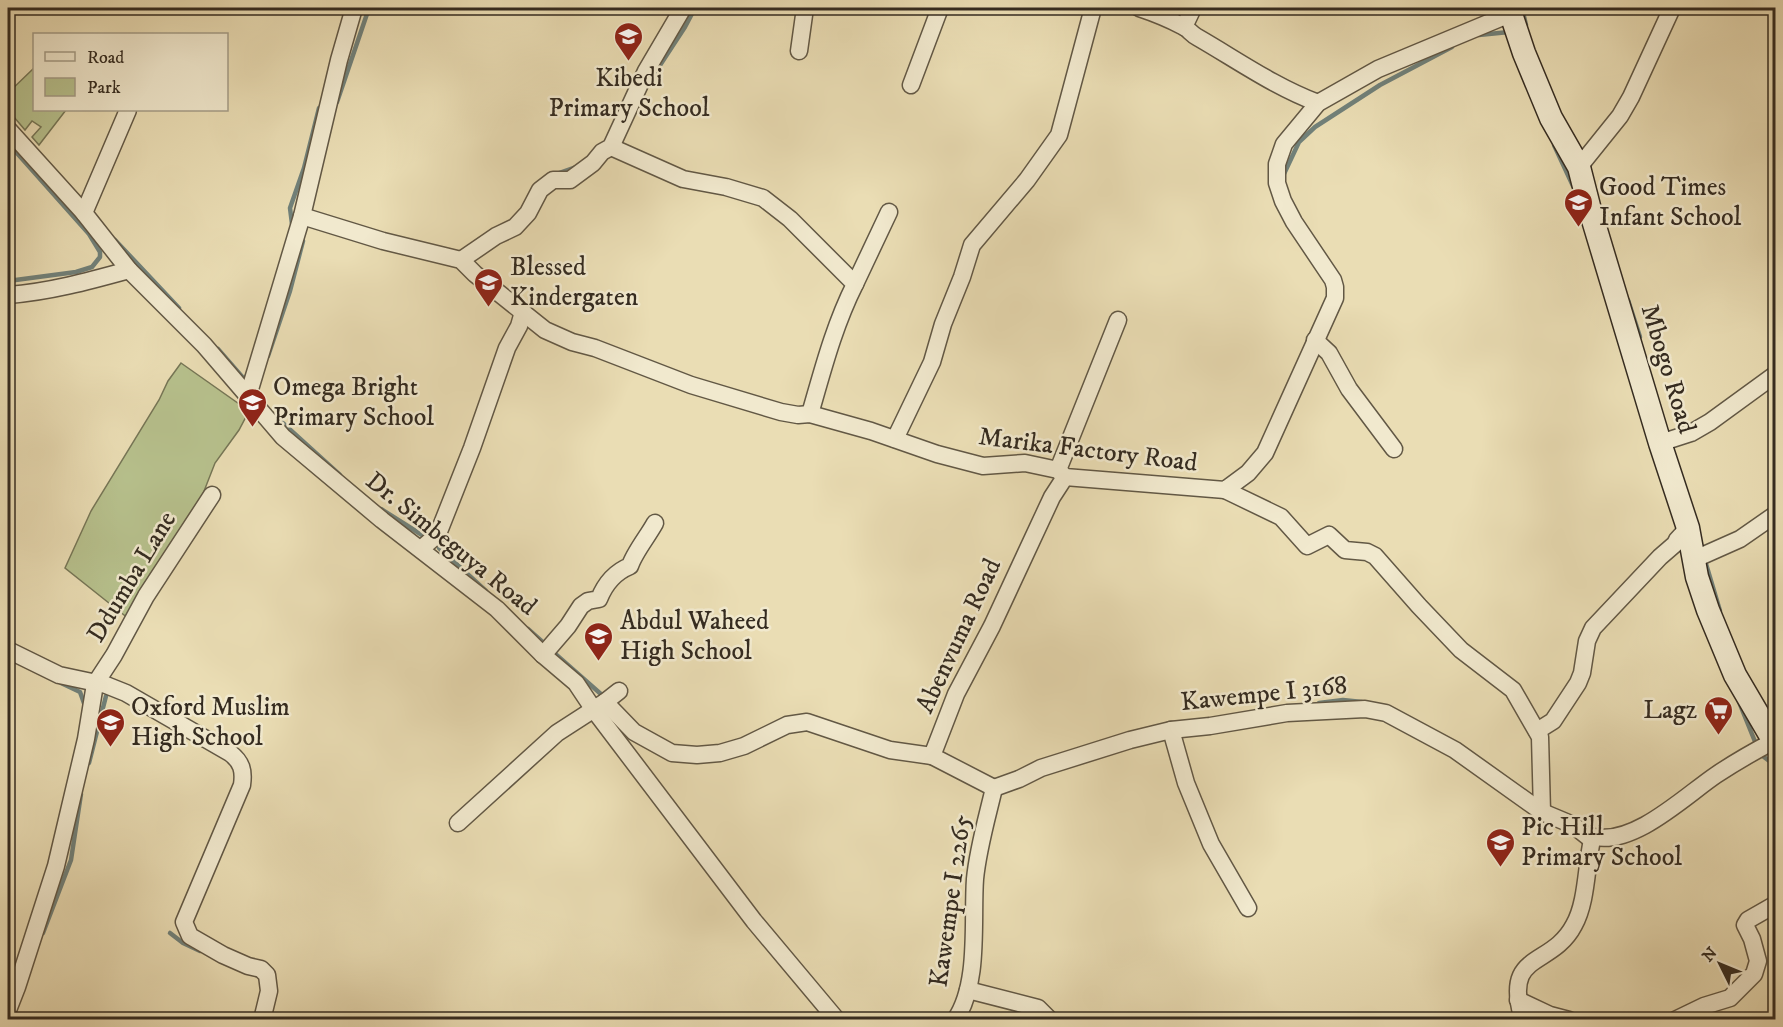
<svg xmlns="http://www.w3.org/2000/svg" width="1783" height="1027" font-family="'IM FELL DW Pica',serif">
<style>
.green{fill:#b7c18d;stroke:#767656;stroke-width:1.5}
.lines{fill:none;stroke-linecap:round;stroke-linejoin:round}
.stream{stroke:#71817a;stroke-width:4.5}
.street-casing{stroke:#625845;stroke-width:19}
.secondary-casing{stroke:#342b20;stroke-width:25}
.street{stroke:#f1e9ce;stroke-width:16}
.secondary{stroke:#f1e9ce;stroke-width:22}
.labels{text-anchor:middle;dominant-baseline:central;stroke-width:5;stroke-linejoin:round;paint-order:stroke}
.poi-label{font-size:26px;fill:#342b20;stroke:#f1e9ce;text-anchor:start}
.street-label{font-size:26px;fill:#342b20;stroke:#f1e9ce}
</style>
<rect width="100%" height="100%" fill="#eaddb4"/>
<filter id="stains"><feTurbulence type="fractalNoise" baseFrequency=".00333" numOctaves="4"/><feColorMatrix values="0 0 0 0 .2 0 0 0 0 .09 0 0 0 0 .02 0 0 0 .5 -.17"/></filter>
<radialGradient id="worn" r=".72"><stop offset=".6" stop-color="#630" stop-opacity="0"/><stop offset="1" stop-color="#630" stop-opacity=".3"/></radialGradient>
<g class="green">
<polygon points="34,68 34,110 66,110 39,145 32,137 41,127 32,121 25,130 8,110 8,93"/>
<polygon points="181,363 249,411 239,430 215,463 199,504 129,619 65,568 91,511 159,400 168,381"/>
</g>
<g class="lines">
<g class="stream">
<polyline points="1522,8 1526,25"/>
<polyline points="1479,35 1509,32"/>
<polyline points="651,79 685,27 695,8"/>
<polyline points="337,102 369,8"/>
<polyline points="8,143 89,234 100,252 100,257 92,267 76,272 8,281"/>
<polyline points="1554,145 1573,186"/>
<polyline points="559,173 576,167"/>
<polyline points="1283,176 1299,142 1315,127 1380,85 1452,47"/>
<polyline points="292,224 290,208 304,168 319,108"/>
<polyline points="115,240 179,308"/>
<polyline points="1628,300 1640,337"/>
<polyline points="218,349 245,380 247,375"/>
<polyline points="268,356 290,291 303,241"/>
<polyline points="275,416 340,475"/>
<polyline points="381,509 422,535"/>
<polyline points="439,548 486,591"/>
<polyline points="1706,564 1720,611"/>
<polyline points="528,629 546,645"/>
<polyline points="552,651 602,695"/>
<polyline points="61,683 80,692 85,706"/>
<polyline points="1739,702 1760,754 1776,766"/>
<polyline points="1319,703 1343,700 1362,702"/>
<polyline points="89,763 106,696"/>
<polyline points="43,933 71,860 81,794"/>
<polyline points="170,933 183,943 200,951"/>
</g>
<defs>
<g id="street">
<path d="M1139 8C1154 13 1169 19 1182 26 1188 28 1191 34 1197 37 1237 60 1275 87 1318 103"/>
<polyline points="1184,27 1193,8"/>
<polyline points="799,51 805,8"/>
<polyline points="911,85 940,8"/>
<polyline points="8,129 84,213 129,270 204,345 283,437 382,520 497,609 543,655 576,683 594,710 754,921 837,1020"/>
<path d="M611 147 683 179 726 187 763 198 790 219 855 284C834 326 823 369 810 414"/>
<polyline points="1579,167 1620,116 1631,97 1672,8"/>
<polyline points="84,213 128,110"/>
<polyline points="302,216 383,241 461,260 475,274 545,330 572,342 595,348 691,385 781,412 798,415 810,414 871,431 937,454 983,466 1025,463 1058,470 1065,477 1225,490 1248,473 1265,453 1335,298 1335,287 1333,280 1294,222 1283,201 1277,183 1277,164 1284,144 1318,103 1378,69 1510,14"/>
<polyline points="461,260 496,236 515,227 528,213 540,190 553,180 570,180 593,163 602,152 611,147 646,71 683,8"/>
<polyline points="855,284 889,212"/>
<path d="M8 295C49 292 89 281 129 270"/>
<polyline points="1315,340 1329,353 1349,389 1394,449"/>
<polyline points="248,396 302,216 339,60 354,8"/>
<polyline points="895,439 932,362 943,324 962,277 972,245 1027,180 1059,135 1093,8"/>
<polyline points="1660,443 1691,433 1710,422 1776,374"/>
<polyline points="1058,470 1118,320"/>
<polyline points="1225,490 1281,517 1307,546 1329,535 1345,550 1367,552 1375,556 1419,606 1461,650 1513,690 1540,737 1542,812"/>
<polyline points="421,549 438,534 472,448 507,348 519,326 523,312"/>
<polyline points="1695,559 1740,539 1776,514"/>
<path d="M8 650 59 675 106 685 126 693 230 753C242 762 244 771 242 785L184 922 190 936 223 955 248 966 261 969 267 975 269 991 262 1020"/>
<path d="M543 655 568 626 581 606 588 601 599 599C605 584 615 572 630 566 634 553 648 536 655 523"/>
<polyline points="605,702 619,691"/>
<polyline points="1171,730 1186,783 1211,844 1248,908"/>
<polyline points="1537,731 1553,721 1578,683 1582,673 1587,641 1593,628 1660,557 1675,544 1677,540 1688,528"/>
<path d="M994 788 1019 779 1041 768 1130 740 1171 730 1210 726 1287 713 1365 709 1386 713 1455 750 1542 812 1573 825 1592 840 1595 837C1635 845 1685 796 1716 775 1734 763 1753 752 1772 742"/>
<polyline points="994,788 932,756 956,694 992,626 1052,497 1065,477"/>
<polyline points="458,823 557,733 605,702 634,732 672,753 697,755 720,753 744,746 787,725 807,722 890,750 932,756"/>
<polyline points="968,990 1038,1008 1050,1020"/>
<polyline points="1518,1000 1550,1015 1569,1020"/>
<polyline points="8,1010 17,987 56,866 86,739 95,684 114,655 146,596 212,495"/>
<path d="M955 1020C980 984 972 920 975 879 978 848 987 818 994 788"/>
<path d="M1523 1020C1502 950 1551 969 1574 925 1587 902 1586 866 1592 840"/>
<polyline points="1675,1020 1704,1006 1730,998 1754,974 1758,961 1752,939 1745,925 1748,920 1776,904"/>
</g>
<polyline id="secondary" points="1509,8 1524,53 1551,118 1579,167 1590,210 1660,443 1688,528 1697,577 1708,610 1735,675 1776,745"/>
</defs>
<use href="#street" class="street-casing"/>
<use href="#secondary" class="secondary-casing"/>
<use href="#street" class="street"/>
<use href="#secondary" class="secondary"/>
</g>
<defs>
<symbol id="school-pin" viewBox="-11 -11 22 30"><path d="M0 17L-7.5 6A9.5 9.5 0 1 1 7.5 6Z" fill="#8f2418" stroke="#f1e9ce"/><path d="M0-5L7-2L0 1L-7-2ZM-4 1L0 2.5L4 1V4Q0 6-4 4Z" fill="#fff"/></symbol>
<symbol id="supermarket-pin" viewBox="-11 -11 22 30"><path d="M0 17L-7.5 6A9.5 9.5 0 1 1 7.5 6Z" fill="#8f2418" stroke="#f1e9ce"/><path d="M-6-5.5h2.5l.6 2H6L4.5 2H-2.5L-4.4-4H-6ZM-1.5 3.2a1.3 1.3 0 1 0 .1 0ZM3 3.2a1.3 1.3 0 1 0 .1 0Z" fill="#fff"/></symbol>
</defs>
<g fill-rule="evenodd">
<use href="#school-pin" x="612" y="20" width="33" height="45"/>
<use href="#school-pin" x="1562" y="186" width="33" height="45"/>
<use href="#school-pin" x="472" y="266" width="33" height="45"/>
<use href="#school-pin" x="236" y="386" width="33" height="45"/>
<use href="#school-pin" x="582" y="620" width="33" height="45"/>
<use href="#supermarket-pin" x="1702" y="694" width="33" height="45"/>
<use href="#school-pin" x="94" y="706" width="33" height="45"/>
<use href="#school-pin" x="1484" y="826" width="33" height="45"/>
</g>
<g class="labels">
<g class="poi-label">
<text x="629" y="78" text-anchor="middle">Kibedi<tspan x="629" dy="30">Primary School</tspan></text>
<text x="1599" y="187">Good Times<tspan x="1599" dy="30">Infant School</tspan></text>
<text x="510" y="267">Blessed<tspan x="510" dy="30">Kindergaten</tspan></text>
<text x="273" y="387">Omega Bright<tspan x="273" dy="30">Primary School</tspan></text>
<text x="620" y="621">Abdul Waheed<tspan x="620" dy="30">High School</tspan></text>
<text x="131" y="707">Oxford Muslim<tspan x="131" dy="30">High School</tspan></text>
<text x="1697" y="710" text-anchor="end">Lagz</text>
<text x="1521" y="827">Pic Hill<tspan x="1521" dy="30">Primary School</tspan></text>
</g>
<g class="street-label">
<text transform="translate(1668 369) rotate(73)">Mbogo Road</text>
<text transform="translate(1088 450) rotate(7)">Marika Factory Road</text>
<text transform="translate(451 544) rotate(39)">Dr. Simbeguya Road</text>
<text transform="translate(132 577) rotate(-59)">Ddumba Lane</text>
<text transform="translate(959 636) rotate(-65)">Abenvuma Road</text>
<text transform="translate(1264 694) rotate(-6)">Kawempe I 3168</text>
<text transform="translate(951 901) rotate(-82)">Kawempe I 2265</text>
</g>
</g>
<rect width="1783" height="1027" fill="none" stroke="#eaddb4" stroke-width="30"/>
<rect x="9" y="9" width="1765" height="1009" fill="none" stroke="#342b20" stroke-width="3"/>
<rect x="15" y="15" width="1753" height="997" fill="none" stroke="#342b20" stroke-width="1.5"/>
<rect x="33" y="33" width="195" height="78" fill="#f1e9ce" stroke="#a59d88" stroke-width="1.5"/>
<rect x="45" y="52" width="30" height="9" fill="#f1e9ce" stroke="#a59d88" stroke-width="1.5"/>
<text x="87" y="63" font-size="18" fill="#342b20">Road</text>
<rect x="45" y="78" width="30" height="18" fill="#b7c18d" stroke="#a59d88" stroke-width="1.5"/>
<text x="87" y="93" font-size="18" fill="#342b20">Park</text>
<g transform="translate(1720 964) rotate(313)" stroke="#f1e9ce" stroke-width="4.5" paint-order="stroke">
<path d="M0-4.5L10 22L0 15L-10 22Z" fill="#342b20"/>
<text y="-9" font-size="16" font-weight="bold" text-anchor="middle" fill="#342b20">N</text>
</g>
<rect width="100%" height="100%" filter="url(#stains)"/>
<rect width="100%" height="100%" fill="url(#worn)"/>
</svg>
